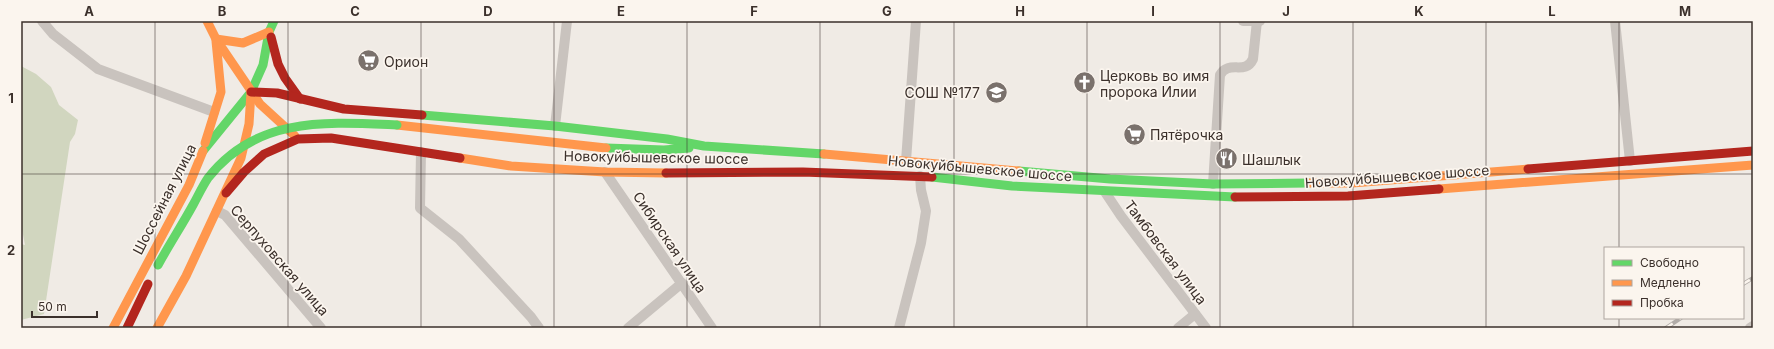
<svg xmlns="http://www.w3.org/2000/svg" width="1774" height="349" font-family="Inter,sans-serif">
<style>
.green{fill:#d1d6bf}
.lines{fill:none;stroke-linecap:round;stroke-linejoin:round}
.street{stroke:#c9c3be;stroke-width:10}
.fast{stroke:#63d668;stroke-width:9}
.slow{stroke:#ff974d;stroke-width:9}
.jam{stroke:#b3261e;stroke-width:9}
.rail-casing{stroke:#b1aca8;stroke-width:4}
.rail{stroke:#fbf5ee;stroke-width:2.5;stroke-dasharray:8;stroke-linecap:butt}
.fast-bridge{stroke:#63d668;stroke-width:9}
.grid{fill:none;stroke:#3b302b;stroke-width:1;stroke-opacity:0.55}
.labels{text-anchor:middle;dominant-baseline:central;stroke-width:3.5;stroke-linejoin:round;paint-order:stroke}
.poi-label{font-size:14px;fill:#3b302b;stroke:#fbf5ee;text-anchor:start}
.street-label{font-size:14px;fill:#3b302b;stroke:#fbf5ee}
.neatline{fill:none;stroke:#3b302b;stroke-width:1.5}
.grid-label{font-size:13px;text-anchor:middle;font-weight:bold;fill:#3b302b}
</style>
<rect width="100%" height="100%" fill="#f0ebe5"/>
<polygon class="green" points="21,66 36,74 51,87 59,105 78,120 75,134 70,142 44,314 21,320 21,244 25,245 21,224"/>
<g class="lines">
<g class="street">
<polyline points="42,21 53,34 98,69 214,112"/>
<polyline points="1243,21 1260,21"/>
<polyline points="1615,21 1630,161"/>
<polyline points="555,126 567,21"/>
<polyline points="421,152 420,208 459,239 531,317 539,328"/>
<polyline points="906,161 916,21"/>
<polyline points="605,172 712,328"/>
<path d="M1213 184 1220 75C1229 59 1245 76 1253 59L1257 21"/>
<polyline points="1105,192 1121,216 1206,328"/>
<polyline points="217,211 225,215 321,328"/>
<polyline points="628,328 682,283"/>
<polyline points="899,328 921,243 926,211 921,190 920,176"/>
<polyline points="1178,328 1195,314"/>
<polyline points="1750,328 1753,326"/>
</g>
<g class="fast">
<polyline points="422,115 555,126 667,139 704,146 824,154"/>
<polyline points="606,148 664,150 689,148"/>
<polyline points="203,151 251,92 263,65 269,32 274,21"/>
<polyline points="1019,171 1110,179 1213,184 1309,183"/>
<polyline points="932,177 1012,186 1235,197"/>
</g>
<g class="slow">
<polyline points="207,21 216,39 260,104 295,136"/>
<polyline points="216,39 243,43 269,32"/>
<polyline points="397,125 606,148"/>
<polyline points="205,143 221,92 216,41"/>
<polyline points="824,154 1019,171"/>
<polyline points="460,158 511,166 605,172 666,173"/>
<polyline points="1309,183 1352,183 1528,169"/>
<polyline points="1439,189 1753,165"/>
<polyline points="113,328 189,185 203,151"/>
<polyline points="157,328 186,276 241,158 249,124 251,92"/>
</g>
<g class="jam">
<polyline points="271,37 278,64 285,78 300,99"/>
<polyline points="251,92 277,93 344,109 422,115"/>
<polyline points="1528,169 1753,151"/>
<polyline points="666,173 803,172 932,177"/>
<polyline points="226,193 244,172 264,154 298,139 331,138 460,158"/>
<polyline points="1235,197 1348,196 1439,189"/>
<polyline points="127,328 148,284"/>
</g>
<defs>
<g id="rail">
<polyline points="1743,284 1753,278"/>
<polyline points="1666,328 1681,318"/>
</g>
</defs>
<use href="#rail" class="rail-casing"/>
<use href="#rail" class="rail"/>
<path class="fast-bridge" d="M158 265C169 245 182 225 193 205 198 196 202 187 208 178 256 116 327 122 397 125"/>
</g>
<path class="grid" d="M155 21V328M288 21V328M421 21V328M554 21V328M687 21V328M820 21V328M954 21V328M1087 21V328M1220 21V328M1353 21V328M1486 21V328M1619 21V248M21 174H1753M1619 318V328"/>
<defs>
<symbol id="supermarket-disc" viewBox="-11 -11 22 22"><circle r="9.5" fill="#7a716c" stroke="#fbf5ee"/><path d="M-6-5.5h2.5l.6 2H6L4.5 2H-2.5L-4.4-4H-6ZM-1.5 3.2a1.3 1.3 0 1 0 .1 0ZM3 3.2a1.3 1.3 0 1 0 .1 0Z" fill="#fff"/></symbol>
<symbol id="church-disc" viewBox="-11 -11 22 22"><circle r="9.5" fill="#7a716c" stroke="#fbf5ee"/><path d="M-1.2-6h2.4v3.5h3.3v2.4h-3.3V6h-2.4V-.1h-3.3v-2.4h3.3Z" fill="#fff"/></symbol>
<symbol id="school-disc" viewBox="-11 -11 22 22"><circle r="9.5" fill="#7a716c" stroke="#fbf5ee"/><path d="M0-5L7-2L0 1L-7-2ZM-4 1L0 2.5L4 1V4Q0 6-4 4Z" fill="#fff"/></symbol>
<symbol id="restaurant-disc" viewBox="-11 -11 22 22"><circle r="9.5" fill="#7a716c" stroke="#fbf5ee"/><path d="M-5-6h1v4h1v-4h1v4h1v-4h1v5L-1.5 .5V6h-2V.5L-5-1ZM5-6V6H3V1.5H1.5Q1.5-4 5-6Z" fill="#fff"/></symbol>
</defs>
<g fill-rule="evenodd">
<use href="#supermarket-disc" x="356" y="48" width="25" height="25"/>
<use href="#church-disc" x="1072" y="70" width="25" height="25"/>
<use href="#school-disc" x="984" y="80" width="25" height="25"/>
<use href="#supermarket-disc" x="1122" y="122" width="25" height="25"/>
<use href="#restaurant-disc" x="1214" y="146" width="25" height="25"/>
</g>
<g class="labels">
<g class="poi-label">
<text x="384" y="61">Орион</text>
<text x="1100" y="75">Церковь во имя<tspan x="1100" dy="16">пророка Илии</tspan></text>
<text x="980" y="92" text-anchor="end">СОШ №177</text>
<text x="1150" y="134">Пятёрочка</text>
<text x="1242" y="159">Шашлык</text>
</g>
<g class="street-label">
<text transform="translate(656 157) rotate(1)">Новокуйбышевское шоссе</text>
<text transform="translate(980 168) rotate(5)">Новокуйбышевское шоссе</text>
<text transform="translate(1397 176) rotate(-4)">Новокуйбышевское шоссе</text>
<text transform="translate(164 199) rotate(-63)">Шоссейная улица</text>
<text transform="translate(670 242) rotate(56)">Сибирская улица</text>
<text transform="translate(1166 252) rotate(53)">Тамбовская улица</text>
<text transform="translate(280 260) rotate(49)">Серпуховская улица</text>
</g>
</g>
<rect width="1774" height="349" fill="none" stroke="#fbf5ee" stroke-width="44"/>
<rect x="1604" y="247" width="140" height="72" fill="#fbf5ee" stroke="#aea6a0"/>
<rect x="1612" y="260" width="20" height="6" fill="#63d668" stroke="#aea6a0"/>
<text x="1640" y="267" font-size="12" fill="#3b302b">Свободно</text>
<rect x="1612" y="280" width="20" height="6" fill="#ff974d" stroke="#aea6a0"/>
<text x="1640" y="287" font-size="12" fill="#3b302b">Медленно</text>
<rect x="1612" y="300" width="20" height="6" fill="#b3261e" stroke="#aea6a0"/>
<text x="1640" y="307" font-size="12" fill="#3b302b">Пробка</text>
<path d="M32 311v6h65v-6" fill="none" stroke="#3b302b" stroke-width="2"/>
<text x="38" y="311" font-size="12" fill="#3b302b" stroke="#fbf5ee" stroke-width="3" paint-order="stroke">50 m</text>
<rect x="22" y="22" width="1730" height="305" class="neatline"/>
<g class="grid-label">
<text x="89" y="16">A</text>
<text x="222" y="16">B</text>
<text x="355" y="16">C</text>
<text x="488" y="16">D</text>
<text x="621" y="16">E</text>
<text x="754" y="16">F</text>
<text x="887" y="16">G</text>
<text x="1020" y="16">H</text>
<text x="1153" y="16">I</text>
<text x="1286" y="16">J</text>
<text x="1419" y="16">K</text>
<text x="1552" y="16">L</text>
<text x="1685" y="16">M</text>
<text x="11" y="103">1</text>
<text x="11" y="255">2</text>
</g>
</svg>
